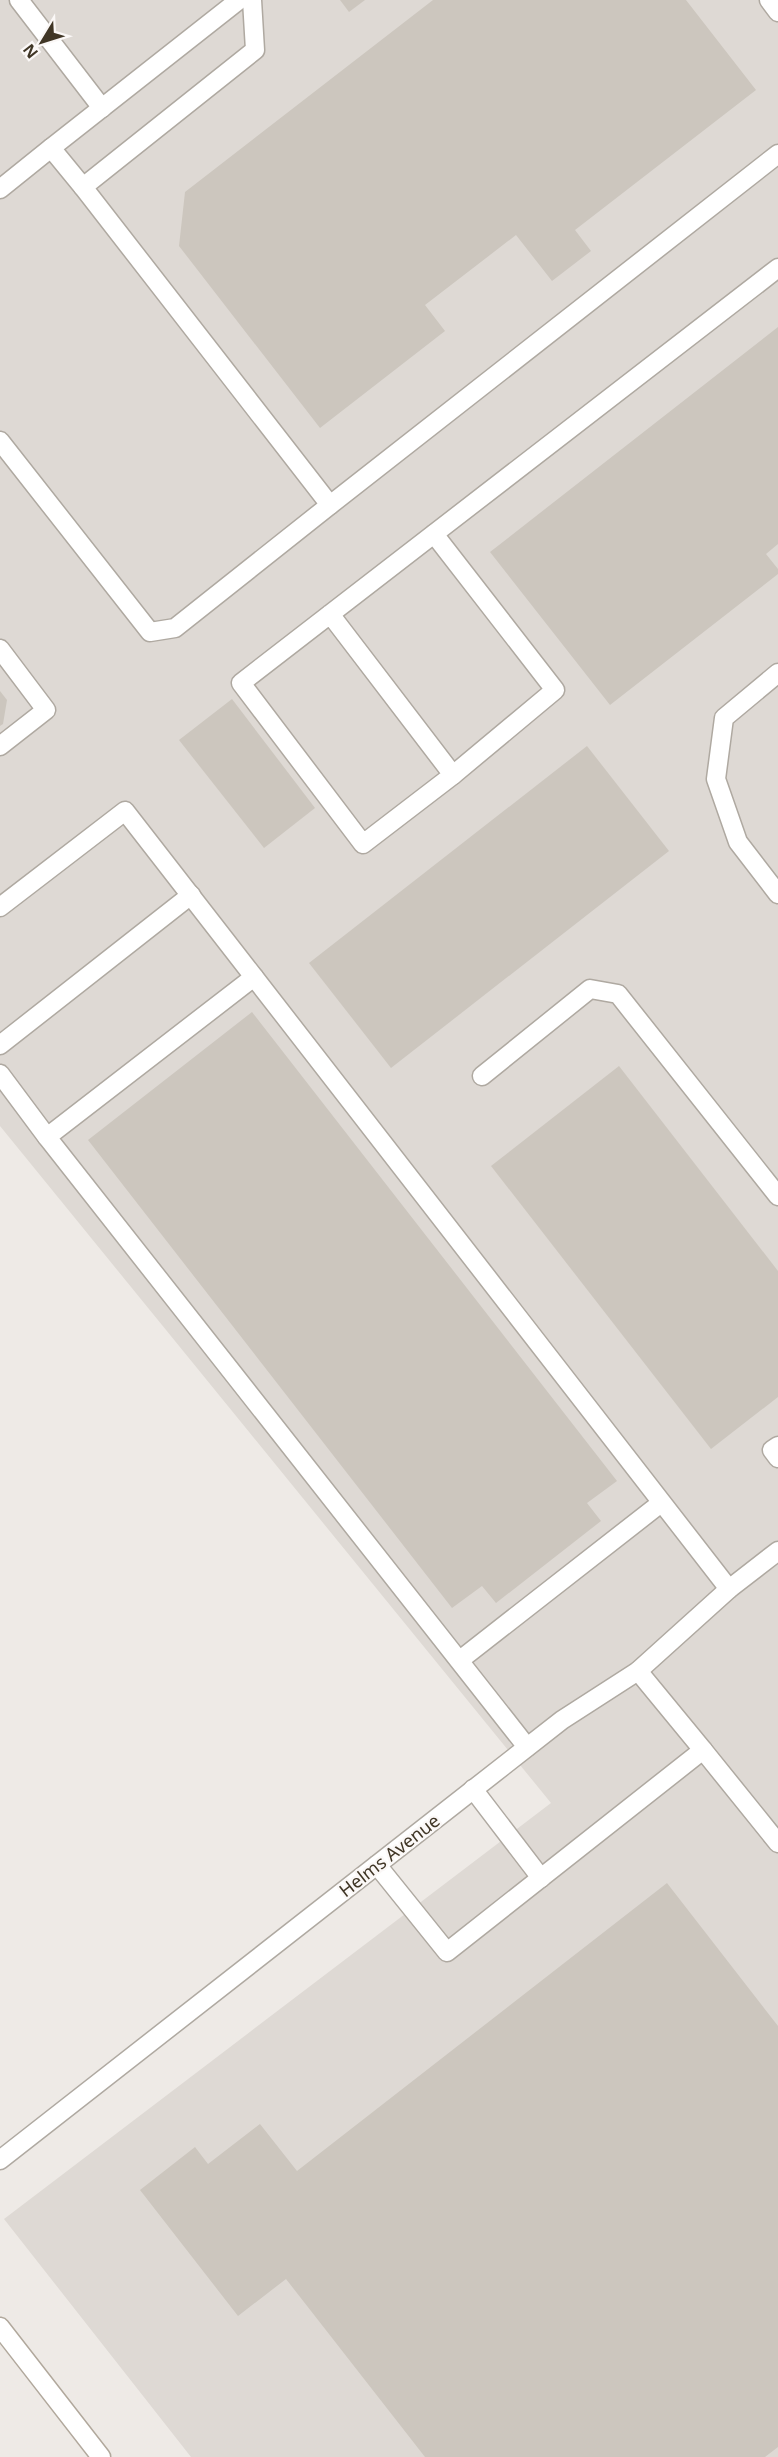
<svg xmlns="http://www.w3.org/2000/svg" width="778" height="2457" font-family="'Noto Sans',sans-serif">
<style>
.built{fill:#ded9d4}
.building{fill:#ccc6be}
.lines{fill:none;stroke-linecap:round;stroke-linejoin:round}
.service-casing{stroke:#afa9a1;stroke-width:21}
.minor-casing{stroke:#afa9a1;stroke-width:21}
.secondary-casing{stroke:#b1a89c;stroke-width:21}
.service{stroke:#fff;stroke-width:18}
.minor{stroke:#fff;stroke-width:18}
.secondary{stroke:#fff;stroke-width:18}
.labels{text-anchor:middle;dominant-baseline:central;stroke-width:4.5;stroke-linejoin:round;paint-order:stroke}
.street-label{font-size:18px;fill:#403626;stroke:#fbf8f7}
</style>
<rect width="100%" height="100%" fill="#eeeae6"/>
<polygon class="built" points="0,0 778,0 778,2457 191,2457 4,2219 551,1803 0,1126"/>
<g class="building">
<polygon points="340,0 365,0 349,12"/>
<polygon points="433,0 686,0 756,90 575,230 591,251 552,281 516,235 425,305 445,331 320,428 179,246 185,192"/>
<polygon points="778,327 778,544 766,554 778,569 778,574 610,705 490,552"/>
<polygon points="0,691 7,700 3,724 0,726"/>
<polygon points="232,699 315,808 264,848 179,740"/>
<polygon points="587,746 669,851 391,1068 309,963"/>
<polygon points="252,1012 617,1481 587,1503 601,1521 496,1603 482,1586 452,1608 88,1140"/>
<polygon points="619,1066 778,1271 778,1397 711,1449 491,1166"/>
<polygon points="667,1883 778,2026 778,2447 765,2457 425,2457 286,2279 238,2316 140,2190 195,2147 208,2164 260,2124 297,2171"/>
</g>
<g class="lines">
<defs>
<g id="service">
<polyline points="19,0 102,108"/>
<polyline points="252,0 255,50 83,187 330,505 778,154"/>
<polyline points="769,0 778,12"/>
<polyline points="51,148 239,0"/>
<polyline points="0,189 51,148 83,187"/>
<polyline points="0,441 150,632 175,628 330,505"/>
<polyline points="434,534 555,690 453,775"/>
<polyline points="330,614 453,775 363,844 241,683 778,268"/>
<polyline points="0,649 46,710 0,746"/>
<polyline points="778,673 724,718 716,779 738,842 778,894"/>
<polyline points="0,907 125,811 254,977"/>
<polyline points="0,1045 191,895"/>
<polyline points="0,1074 47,1137"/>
<polyline points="482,1076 590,989 618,994 778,1196"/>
<polyline points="778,1446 772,1450 778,1458"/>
<polyline points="460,1660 661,1503"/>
<polyline points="527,1747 47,1137 254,977 729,1589"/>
<polyline points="703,1750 778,1843"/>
<polyline points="473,1789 541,1878"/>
<polyline points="377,1865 447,1952 703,1750 638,1671"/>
</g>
<polyline id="minor" points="0,2160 562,1720 638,1671 729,1589 778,1551"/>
<polyline id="secondary" points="0,2327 101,2457"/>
</defs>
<use href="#service" class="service-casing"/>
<use href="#minor" class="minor-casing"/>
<use href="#secondary" class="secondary-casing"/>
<use href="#service" class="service"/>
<use href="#minor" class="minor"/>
<use href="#secondary" class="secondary"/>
</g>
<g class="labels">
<g class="street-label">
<text transform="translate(389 1855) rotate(-38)">Helms Avenue</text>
</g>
</g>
<g transform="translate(42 42) rotate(232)" stroke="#fbf8f7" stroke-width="4.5" paint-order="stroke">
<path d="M0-4.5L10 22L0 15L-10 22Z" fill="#403626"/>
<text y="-9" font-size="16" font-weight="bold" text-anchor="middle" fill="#403626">N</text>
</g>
</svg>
